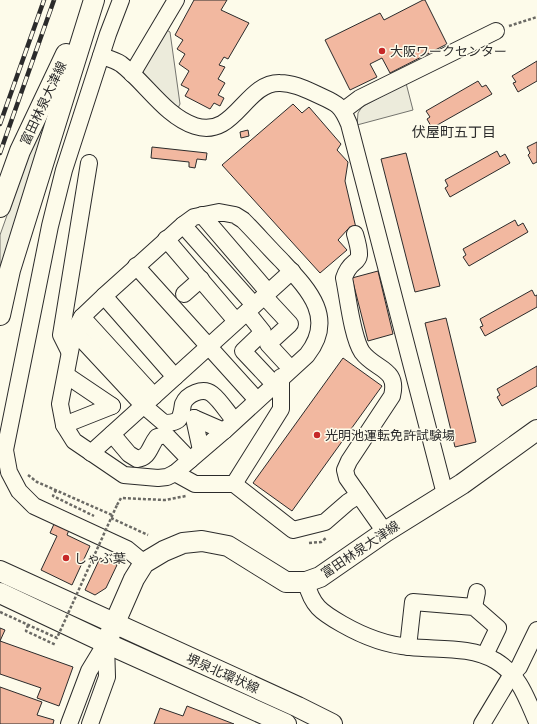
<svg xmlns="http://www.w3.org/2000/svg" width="537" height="724" font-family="'Open Sans','Noto Sans JP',sans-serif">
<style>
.green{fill:#ecebdb;stroke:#74746e}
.building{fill:#f2b8a0;stroke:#2b2b2b}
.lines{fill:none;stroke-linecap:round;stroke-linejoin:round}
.minor-casing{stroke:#2b2b2b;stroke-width:18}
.major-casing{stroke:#2b2b2b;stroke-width:22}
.path{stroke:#6a6964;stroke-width:2.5;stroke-dasharray:3 2;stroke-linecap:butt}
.minor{stroke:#fdfbea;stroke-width:16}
.major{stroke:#fdfbea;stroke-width:20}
.rail-casing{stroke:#2b2b2b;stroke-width:4.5}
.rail{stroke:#fdfbea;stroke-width:3;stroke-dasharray:9;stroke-linecap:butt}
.path-bridge{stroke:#6a6964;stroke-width:2.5;stroke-dasharray:3 2;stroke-linecap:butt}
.poi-dot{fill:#c62828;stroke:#fdfbea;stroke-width:1.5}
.labels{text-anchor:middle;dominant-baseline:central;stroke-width:3;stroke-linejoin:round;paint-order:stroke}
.poi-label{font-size:13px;fill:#2b2b2b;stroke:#fdfbea;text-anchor:start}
.street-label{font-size:13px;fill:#2b2b2b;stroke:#fdfbea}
.neighbourhood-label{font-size:14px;fill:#2b2b2b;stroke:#fdfbea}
</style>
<rect width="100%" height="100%" fill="#fdfbea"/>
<g class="green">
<polygon points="165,29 170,32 180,104 178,108 143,76 143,68"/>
<polygon points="406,83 413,110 357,125 358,113 362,107"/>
<polygon points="40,123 52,123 0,278 0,235"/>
</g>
<g class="building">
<polygon points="194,0 227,0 221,10 249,23 228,59 224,57 219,65 225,67 218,79 225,83 218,95 224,98 220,106 214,103 210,109 185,96 189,89 181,85 189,71 179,64 185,54 177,49 183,40 175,35"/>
<polygon points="423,0 425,0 447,44 390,73 382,58 370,64 377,77 350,90 325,40 380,13 384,20"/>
<polygon points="537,61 537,81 518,92 513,83 516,82 512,76"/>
<polygon points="478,81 482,87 486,85 492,94 432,128 427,119 430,117 426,111"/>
<polygon points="293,104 302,113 309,107 341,144 337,150 348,162 345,181 356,228 348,229 338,240 347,250 320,273 222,165"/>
<polygon points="248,130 249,136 241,138 240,132"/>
<polygon points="537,142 537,162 533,164 528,155 530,153 527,147"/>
<polygon points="152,147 207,153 206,160 197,159 195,168 189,167 189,162 151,158"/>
<polygon points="497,151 500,157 505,154 510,163 450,197 445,188 448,186 445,180"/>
<polygon points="406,153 440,286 415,292 381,159"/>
<polygon points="515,220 518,226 523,223 528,232 469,266 463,257 466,255 463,249"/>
<polygon points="378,271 393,334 368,341 352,278"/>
<polygon points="532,290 535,296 537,295 537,307 485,336 480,327 483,326 480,319"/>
<polygon points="446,318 476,442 455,447 425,323"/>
<polygon points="343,358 382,386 292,511 253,483"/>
<polygon points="537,366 537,386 502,406 497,397 500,395 497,389"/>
<polygon points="54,524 69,530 67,535 90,546 72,585 41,570 57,536 50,533"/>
<polygon points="100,558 117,565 106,588 95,595 85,590"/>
<polygon points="0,628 5,630 0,641 73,667 59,706 37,698 41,688 0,674"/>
<polygon points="0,687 42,702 37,715 54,720 53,724 0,724"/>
<polygon points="187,706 234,724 154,724 160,708 183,716"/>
</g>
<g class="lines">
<defs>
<g id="minor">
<polyline points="121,0 108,34 64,170 50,226 5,450 9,472 19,491 34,506 127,549 144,563"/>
<path d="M101 56C107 58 115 60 121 64 146 83 165 116 195 126 235 139 245 82 280 83 292 83 303 88 314 93 335 103 340 102 349 124L445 494"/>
<polyline points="132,74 176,0"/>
<polyline points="344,110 360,98 496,31"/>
<path d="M219 212 235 215 243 220C256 233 268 247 281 260 307 288 337 317 307 355L224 431 175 473 167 477 158 478 124 475 74 441 64 425 60 404 74 331 82 317 104 296 183 225 194 217Z"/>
<polyline points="202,215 268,292"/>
<polyline points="183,225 254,305"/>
<path d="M355 234C366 271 352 253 344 278 348 297 352 337 362 352 375 370 399 368 392 396L349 461 345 470 347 478 385 532"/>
<polyline points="166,239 236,321"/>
<polyline points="136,266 257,400"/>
<polyline points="184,294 201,279"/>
<polyline points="104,296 175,377"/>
<polyline points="264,296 290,324 268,344 291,369"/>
<polyline points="247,312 263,332 243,351 274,384"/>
<polyline points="82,317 154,396"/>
<path d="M74 331 143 405 164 423C169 423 175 423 179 419 182 414 182 409 183 404 187 394 203 387 212 394 220 400 227 412 234 420"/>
<polyline points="69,351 61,335 89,163"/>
<polyline points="66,375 112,406"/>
<polyline points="194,418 201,450"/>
<polyline points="194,418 224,431"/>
<polyline points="64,425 112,406"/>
<path d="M112 434 129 454 137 459C150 457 149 447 157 437L166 435 190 460"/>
<polyline points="91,453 292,271"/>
<polyline points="175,473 195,484 234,484 293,530 325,522 348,502 359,495"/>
<polyline points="234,484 281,409 281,377"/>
<path d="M306 582C312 606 321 612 342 624 363 636 384 645 410 647 438 650 471 646 496 661 520 676 526 697 537 722"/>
<polyline points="474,607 477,592"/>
<polyline points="408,647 413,602 474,607 498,628 485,655"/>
<polyline points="69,724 89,671 106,643"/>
<polyline points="90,724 107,677 106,643"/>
<polyline points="482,724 512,674 519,667 537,630"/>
</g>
<g id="major">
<polyline points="0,207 20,151 66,54"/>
<polyline points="0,315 10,270 94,0"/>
<polyline points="0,571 298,707 332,724"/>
<polyline points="0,593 106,643 286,724"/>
<polyline points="106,643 134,579 144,563 164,551 183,543 202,541 228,546 286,582 306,582 320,577 385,532 462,484 537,430"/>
</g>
</defs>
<use href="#minor" class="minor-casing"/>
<use href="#major" class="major-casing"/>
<g class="path">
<polyline points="509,26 537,17"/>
<polyline points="28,475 37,482 112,515"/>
<polyline points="56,490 53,496 94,516"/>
<polyline points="117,505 121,498 165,500 186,496"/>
<polyline points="111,518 148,535"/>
<polyline points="309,543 321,542 326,538"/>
<polyline points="28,625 26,631 56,645"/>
</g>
<use href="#minor" class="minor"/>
<use href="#major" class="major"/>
<defs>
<g id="rail">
<polyline points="0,124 44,0"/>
<polyline points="0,153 54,0"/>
</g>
</defs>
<use href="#rail" class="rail-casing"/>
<use href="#rail" class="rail"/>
<polyline class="path-bridge" points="0,612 57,638 117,505"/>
</g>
<g class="poi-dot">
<circle cx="382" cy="51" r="4"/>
<circle cx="317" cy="435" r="4"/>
<circle cx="66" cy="558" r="4"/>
</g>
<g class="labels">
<g class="poi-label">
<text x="390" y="51">大阪ワークセンター</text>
<text x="325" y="435">光明池運転免許試験場</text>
<text x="74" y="558">しゃぶ葉</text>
</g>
<g class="street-label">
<text transform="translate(43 103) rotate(-65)">富田林泉大津線</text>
<text transform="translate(360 549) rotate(-34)">富田林泉大津線</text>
<text transform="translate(223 673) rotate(24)">堺泉北環状線</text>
</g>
<g class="neighbourhood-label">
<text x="454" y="131">伏屋町五丁目</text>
</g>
</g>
</svg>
